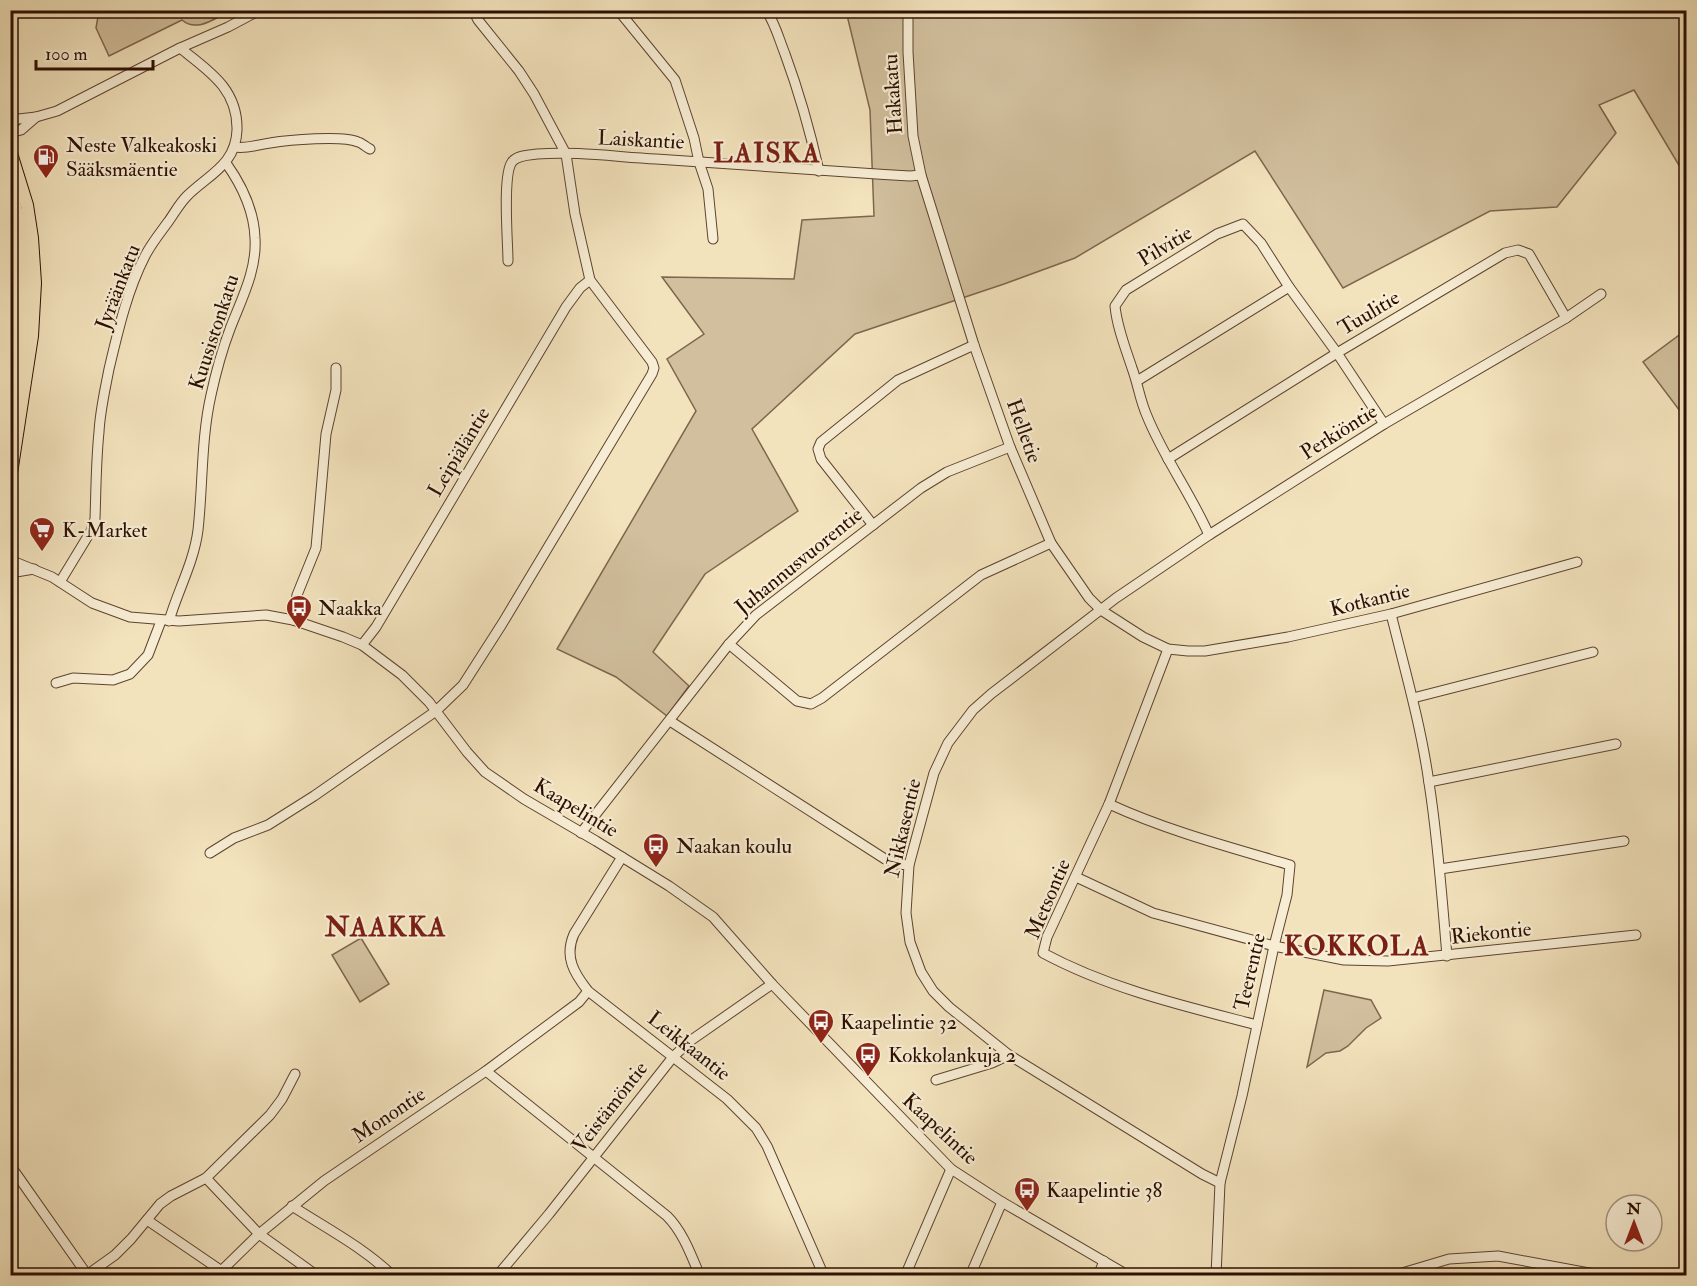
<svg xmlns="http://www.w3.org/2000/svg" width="1697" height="1286" font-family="'IM FELL Double Pica',serif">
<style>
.green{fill:#d1bf9d;stroke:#7e664e;stroke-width:1.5}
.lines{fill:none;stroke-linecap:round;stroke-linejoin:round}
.minor-casing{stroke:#5e432f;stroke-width:11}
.major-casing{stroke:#2c0e00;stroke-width:14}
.minor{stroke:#f7edd4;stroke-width:9}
.major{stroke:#f3e3bd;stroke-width:12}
.labels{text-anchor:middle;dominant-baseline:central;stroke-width:4.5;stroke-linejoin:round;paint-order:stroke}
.street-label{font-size:21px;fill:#2c0e00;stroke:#f7edd4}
.poi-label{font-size:21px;fill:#2c0e00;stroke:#f7edd4;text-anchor:start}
.district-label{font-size:27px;font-weight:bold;letter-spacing:1.5px;fill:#7a1f14;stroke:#f7edd4}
</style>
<rect width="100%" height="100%" fill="#f3e3bd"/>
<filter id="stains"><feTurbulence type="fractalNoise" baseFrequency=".00333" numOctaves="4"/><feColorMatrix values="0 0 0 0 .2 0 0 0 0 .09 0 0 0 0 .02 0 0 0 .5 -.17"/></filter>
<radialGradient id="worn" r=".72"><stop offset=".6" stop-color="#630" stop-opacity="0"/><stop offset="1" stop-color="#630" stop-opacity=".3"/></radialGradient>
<g class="green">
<path d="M99 11V10L230 11C215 18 197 33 182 20L109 56 96 28Z"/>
<polygon points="846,11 1686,11 1686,177 1634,90 1599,105 1616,133 1557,207 1490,211 1343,288 1255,151 1075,258 1004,284 855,334 752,429 798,511 705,574 653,652 689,686 667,716 616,677 557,649 696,411 667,359 704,334 662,277 794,279 802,220 874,216 870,110"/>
<polygon points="1686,330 1686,419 1643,362"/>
<polygon points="361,938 389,984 360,1002 332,955"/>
<polygon points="1324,990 1371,1000 1381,1018 1366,1028 1348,1046 1340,1051 1326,1053 1307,1067"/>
</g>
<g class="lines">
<defs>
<g id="minor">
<polyline points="618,10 675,80 694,138 699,162 708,189 713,239"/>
<path d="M766 10C775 23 779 39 785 54 799 92 810 131 819 171"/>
<polyline points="908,10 908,52 913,136 921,175 974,345 1010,447 1051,543 1089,598 1101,610 1143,637 1168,649 1188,651 1205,651 1288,637 1391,614 1577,562"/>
<polyline points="10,120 36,117 57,111 180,48 228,27 260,10"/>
<polyline points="10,133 21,130 36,117"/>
<path d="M234 147C248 149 256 145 270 143 288 140 343 135 358 142 362 143 366 147 370 149"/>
<path d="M508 261C508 242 502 175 512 162 517 155 529 155 537 154 576 151 617 157 656 159 740 164 825 171 910 176L921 175"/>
<polyline points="1137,381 1289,287"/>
<polyline points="1168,459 1337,353 1505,253 1518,250 1529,254 1566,318"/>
<polyline points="873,525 821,459 818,449 821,442 898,380 974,345"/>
<path d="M1209 535C1191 494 1164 458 1147 416 1140 401 1138 384 1132 368 1125 347 1117 327 1115 306L1126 290 1217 234 1243 224 1261 243 1289 287 1337 353 1384 424"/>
<polyline points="10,560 52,577 92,603 130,617 179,621 266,615 293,620 343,637 362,645 402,675 429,702 467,752 485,772 524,799 596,841 669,886 713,917 772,984 951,1169 1002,1202 1129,1276"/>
<polyline points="10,573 34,569"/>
<path d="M60 582 91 531 95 519C96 490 96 461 99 432 100 411 105 390 109 369 118 331 127 291 145 256 151 244 160 233 168 222 174 214 179 204 187 196 208 175 236 165 237 130 238 89 209 71 180 48"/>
<path d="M1391 614C1405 670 1421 726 1429 783 1438 840 1442 898 1447 956"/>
<polyline points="293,620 297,595 316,548 326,434 336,390 336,368"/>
<path d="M169 621C178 590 194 562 198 530 203 485 201 439 211 395 216 372 222 350 230 329 241 300 257 271 255 238 254 211 241 184 226 163"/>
<polyline points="729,644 797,701 811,704 822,698 981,575 1051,543"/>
<polyline points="362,645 376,627 566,307 580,288 590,280"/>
<path d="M1168 649 1109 804 1047 937 1043 953C1110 989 1184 1006 1257 1025"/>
<polyline points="56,683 73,678 113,680 130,674 148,655 161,621"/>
<polyline points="1413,698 1593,652"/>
<polyline points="670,721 885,859 897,864 909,865"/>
<polyline points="1429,782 1616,744"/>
<path d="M1109 804C1168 831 1229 847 1290 865L1287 895 1274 946 1242 1096 1220 1183 1216 1276"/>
<polyline points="581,833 729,644 756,615 921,488 947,472 1010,447"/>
<polyline points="210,853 234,838 268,825 314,796 436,711 463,685 502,624 652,374 654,368 652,362 590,280 575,214 566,154 534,94 519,71 478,20 473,10"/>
<path d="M622 857 574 934C564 957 574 973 588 991L727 1099 756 1128 767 1146 824 1276"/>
<polyline points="1440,869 1624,841"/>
<polyline points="1076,877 1153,913 1274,946 1344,960 1388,961 1636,935"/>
<path d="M486 1071 667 1216C683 1232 691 1255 700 1276"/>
<polyline points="936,1080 992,1063 1009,1055"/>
<polyline points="10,1165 88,1276"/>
<polyline points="206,1178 259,1234 316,1275"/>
<polyline points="1220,1183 1202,1174 1009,1055 949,1007 933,991 921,972 910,942 906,913 909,865 934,773 948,743 973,710 991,694 1116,598 1209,535 1384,424 1566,318 1601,294"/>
<path d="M292 1206C326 1228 363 1247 393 1276"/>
<polyline points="147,1220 229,1276"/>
<polyline points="87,1275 115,1255 131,1239 160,1204 171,1196 206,1178 270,1115 282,1099 295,1074"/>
<polyline points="216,1276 259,1234 324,1181 486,1071 579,1002 588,991"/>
<polyline points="497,1276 549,1214 673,1057 690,1041 772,984"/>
<polyline points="905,1276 951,1169"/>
<polyline points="970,1276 1002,1202"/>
<polyline points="1098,1276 1104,1261"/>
<polyline points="1392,1276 1449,1259 1498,1256 1605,1276"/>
</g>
<g id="major">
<polyline points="10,150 27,205 32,238 35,283 32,336 10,480"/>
<path d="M10 186C33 265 23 336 10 415"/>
</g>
</defs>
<use href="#minor" class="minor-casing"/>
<use href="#major" class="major-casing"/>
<use href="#minor" class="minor"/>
<use href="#major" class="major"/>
</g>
<defs>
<symbol id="fuel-pin" viewBox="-11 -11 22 30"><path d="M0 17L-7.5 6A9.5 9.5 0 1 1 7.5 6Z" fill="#8f2418" stroke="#f7edd4"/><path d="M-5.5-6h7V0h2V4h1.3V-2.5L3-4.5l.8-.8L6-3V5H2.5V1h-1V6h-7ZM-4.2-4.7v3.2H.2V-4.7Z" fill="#fff"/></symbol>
<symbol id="supermarket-pin" viewBox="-11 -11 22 30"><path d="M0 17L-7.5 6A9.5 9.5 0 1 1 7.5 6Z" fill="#8f2418" stroke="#f7edd4"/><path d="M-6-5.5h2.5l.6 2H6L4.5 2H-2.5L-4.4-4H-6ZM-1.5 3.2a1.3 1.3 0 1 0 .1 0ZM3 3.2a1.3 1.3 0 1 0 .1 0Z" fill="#fff"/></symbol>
<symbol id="bus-pin" viewBox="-11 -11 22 30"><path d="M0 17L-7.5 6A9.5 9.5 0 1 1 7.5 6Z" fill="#8f2418" stroke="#f7edd4"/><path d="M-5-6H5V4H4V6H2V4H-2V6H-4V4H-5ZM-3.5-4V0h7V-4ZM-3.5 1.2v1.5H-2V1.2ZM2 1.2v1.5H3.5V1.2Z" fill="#fff"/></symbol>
</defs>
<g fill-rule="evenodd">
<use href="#fuel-pin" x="31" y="142" width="30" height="40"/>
<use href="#supermarket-pin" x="27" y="515" width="30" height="40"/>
<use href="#bus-pin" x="284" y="593" width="30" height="40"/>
<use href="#bus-pin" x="641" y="831" width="30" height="40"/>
<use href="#bus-pin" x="806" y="1007" width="30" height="40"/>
<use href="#bus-pin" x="853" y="1040" width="30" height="40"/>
<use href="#bus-pin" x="1012" y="1175" width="30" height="40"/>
</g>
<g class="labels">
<g class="street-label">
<text transform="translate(893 94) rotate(-94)">Hakakatu</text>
<text transform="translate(641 140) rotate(3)">Laiskantie</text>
<text transform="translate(1165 246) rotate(-31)">Pilvitie</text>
<text transform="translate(118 287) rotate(-69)">Jyräänkatu</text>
<text transform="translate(1369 313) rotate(-31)">Tuulitie</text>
<text transform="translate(214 332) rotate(-72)">Kuusistonkatu</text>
<text transform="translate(1024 431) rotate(70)">Helletie</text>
<text transform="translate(1339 432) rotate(-32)">Perkiöntie</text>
<text transform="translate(459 452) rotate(-59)">Leipiäläntie</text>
<text transform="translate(799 561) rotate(-39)">Juhannusvuorentie</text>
<text transform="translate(1370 600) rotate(-14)">Kotkantie</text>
<text transform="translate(576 808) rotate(31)">Kaapelintie</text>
<text transform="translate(903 828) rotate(-77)">Nikkasentie</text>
<text transform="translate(1048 899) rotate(-67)">Metsontie</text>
<text transform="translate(1491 933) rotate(-6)">Riekontie</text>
<text transform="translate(1250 972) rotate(-77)">Teerentie</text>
<text transform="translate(689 1046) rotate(38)">Leikkaantie</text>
<text transform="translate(610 1107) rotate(-52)">Veistämöntie</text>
<text transform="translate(389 1115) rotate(-34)">Monontie</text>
<text transform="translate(940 1129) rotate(43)">Kaapelintie</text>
</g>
<g class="poi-label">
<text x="66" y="145">Neste Valkeakoski<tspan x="66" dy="24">Sääksmäentie</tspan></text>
<text x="62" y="530">K-Market</text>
<text x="318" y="608">Naakka</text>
<text x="676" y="846">Naakan koulu</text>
<text x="840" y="1022">Kaapelintie 32</text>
<text x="888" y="1055">Kokkolankuja 2</text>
<text x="1046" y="1190">Kaapelintie 38</text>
</g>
<g class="district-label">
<text x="767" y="153">LAISKA</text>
<text x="386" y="927">NAAKKA</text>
<text x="1357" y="946">KOKKOLA</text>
</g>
</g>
<rect width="1697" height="1286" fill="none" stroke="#f3e3bd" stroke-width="36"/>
<rect x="12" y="12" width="1673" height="1262" fill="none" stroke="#2c0e00" stroke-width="3"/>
<rect x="18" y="18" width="1661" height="1250" fill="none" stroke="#2c0e00" stroke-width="1.5"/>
<g transform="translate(1634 1223)"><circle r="28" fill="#f7edd4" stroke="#a6947f" stroke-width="1.5"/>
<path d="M0-4.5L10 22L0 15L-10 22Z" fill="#8f2418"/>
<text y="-9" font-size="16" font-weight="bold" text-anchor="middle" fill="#2c0e00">N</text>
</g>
<path d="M36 60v9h117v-9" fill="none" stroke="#2c0e00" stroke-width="3"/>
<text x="45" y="60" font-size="18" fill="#2c0e00" stroke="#f7edd4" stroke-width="4.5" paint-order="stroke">100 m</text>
<rect width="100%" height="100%" filter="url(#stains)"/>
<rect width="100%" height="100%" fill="url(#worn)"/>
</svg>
